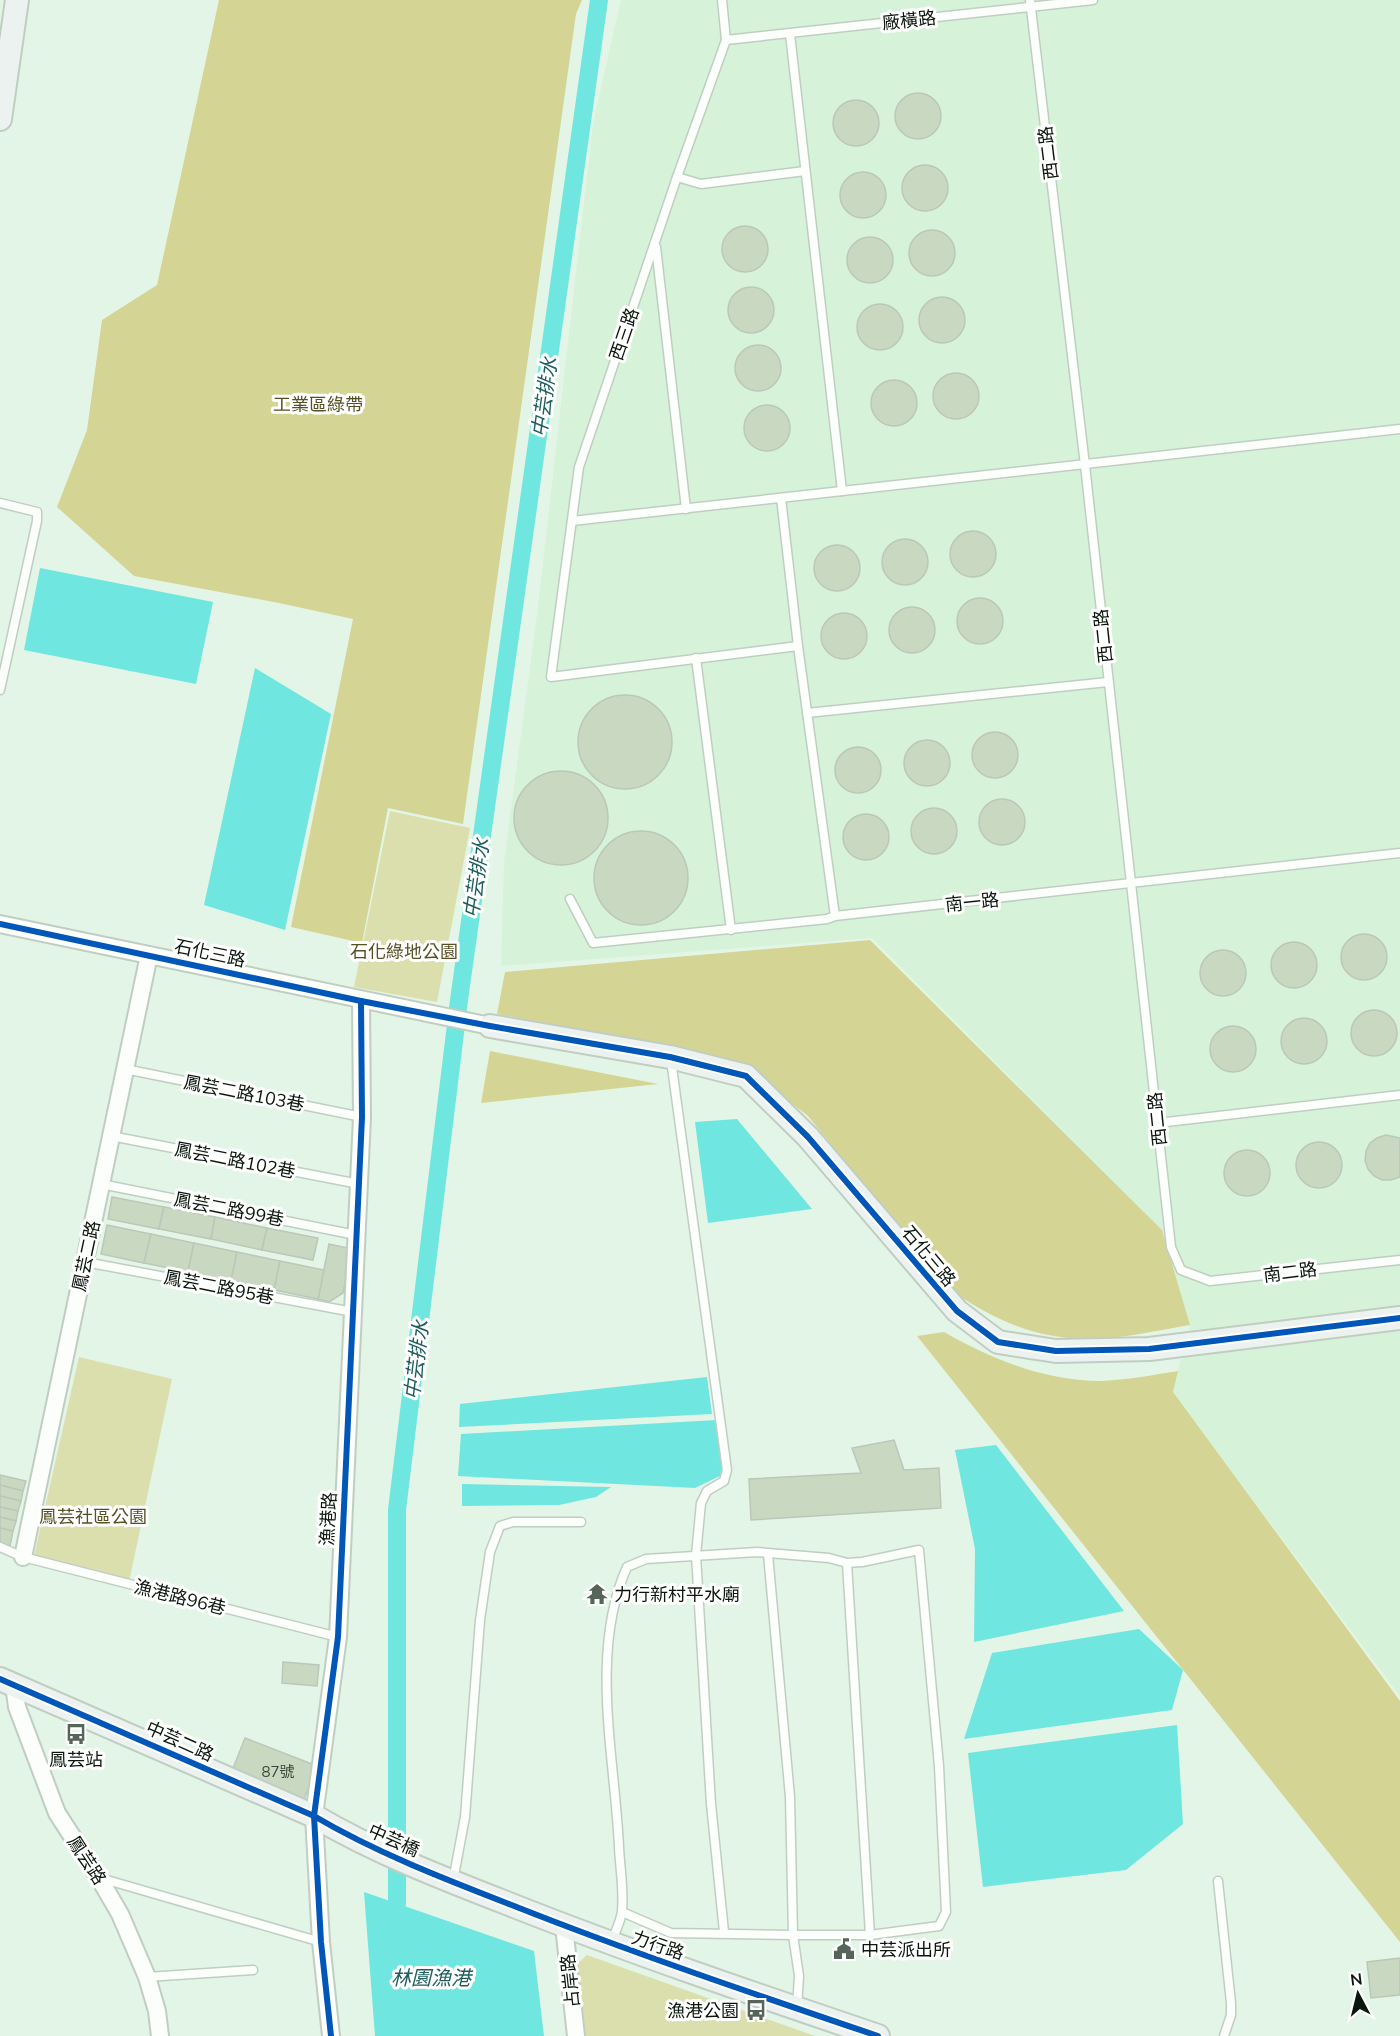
<svg xmlns="http://www.w3.org/2000/svg" width="1400" height="2036" font-family="Mulish,'Noto Sans TC',sans-serif">
<style>
.built{fill:#d6f3da}
.green{fill:#dbdfad}
.forest{fill:#d4d594}
.water{fill:#70e6e0}
.lines{fill:none;stroke-linecap:round;stroke-linejoin:round}
.canal{stroke:#70e6e0;stroke-width:18}
.building{fill:#c9d8c0;stroke:#bcc7ba;stroke-width:1.5}
.lane-casing{stroke:#c0cec2;stroke-width:11}
.street-casing{stroke:#c0cec2;stroke-width:20}
.secondary-casing{stroke:#c0cec2;stroke-width:26}
.lane{stroke:#fbfefb;stroke-width:8}
.street{stroke:#fbfefb;stroke-width:16}
.secondary{stroke:#ecf2ef;stroke-width:22}
.cycleway-casing{stroke:#fff;stroke-width:10}
.cycleway{stroke:#0057b8;stroke-width:6}
.labels{text-anchor:middle;dominant-baseline:central;stroke-width:6;stroke-linejoin:round;paint-order:stroke}
.number-label{font-size:15px;fill:#3a463a}
.street-label{font-size:18px;fill:#0b160d;stroke:#fff}
.park-label{font-size:18px;fill:#565125;stroke:#fff}
.poi-label{font-size:18px;fill:#0b160d;stroke:#fff;text-anchor:start}
.water-label{font-size:20px;font-style:italic;fill:#1f5e5e;stroke:#fff}
</style>
<rect width="100%" height="100%" fill="#e3f5e6"/>
<polygon class="built" points="621,0 1400,0 1400,1696 1172,1392 1190,1325 1162,1230 872,938 501,966 504,862 537,615 593,123"/>
<g class="green">
<polygon points="390,811 470,828 437,1002 354,987"/>
<polygon points="79,1357 172,1379 129,1582 34,1556"/>
<polygon points="587,1955 815,2036 586,2036 577,1964"/>
</g>
<g class="forest">
<polygon points="219,0 582,0 576,14 463,824 388,808 362,943 291,927 353,619 279,603 134,576 57,507 87,430 102,320 157,285"/>
<path d="M870 940 1162 1230 1190 1325C1160 1330 1125 1338 1095 1339 1039 1341 989 1319 946 1286L808 1116 763 1081 718 1059 694 1051 497 1014 505 972Z"/>
<polygon points="490,1051 658,1084 481,1103"/>
<path d="M944 1332C991 1359 1045 1381 1100 1381 1126 1380 1153 1375 1178 1371L1173 1392 1400 1701V1942L917 1336Z"/>
</g>
<g class="water">
<polygon points="40,568 213,602 196,684 24,650"/>
<polygon points="255,668 331,714 285,930 204,905"/>
<polygon points="737,1119 812,1209 708,1223 695,1122"/>
<polygon points="707,1377 712,1414 459,1427 460,1404"/>
<polygon points="717,1420 723,1464 720,1476 695,1488 458,1476 461,1434"/>
<polygon points="996,1445 1124,1611 974,1642 975,1549 955,1450"/>
<polygon points="462,1484 611,1487 596,1497 559,1505 462,1506"/>
<polygon points="1139,1629 1183,1670 1172,1710 964,1739 992,1653"/>
<polygon points="1177,1725 1183,1824 1126,1870 983,1887 968,1753"/>
<polygon points="364,1892 534,1951 544,2036 375,2036"/>
</g>
<g class="lines">
<polyline class="canal" points="397,1904 397,1510 459,1000 599,0"/>
</g>
<g class="building">
<circle cx="918" cy="116" r="23"/>
<circle cx="856" cy="123" r="23"/>
<circle cx="925" cy="188" r="23"/>
<circle cx="863" cy="195" r="23"/>
<circle cx="745" cy="249" r="23"/>
<circle cx="932" cy="253" r="23"/>
<circle cx="870" cy="260" r="23"/>
<circle cx="751" cy="310" r="23"/>
<circle cx="942" cy="320" r="23"/>
<circle cx="880" cy="327" r="23"/>
<circle cx="758" cy="368" r="23"/>
<circle cx="956" cy="396" r="23"/>
<circle cx="894" cy="403" r="23"/>
<circle cx="767" cy="428" r="23"/>
<circle cx="973" cy="554" r="23"/>
<circle cx="905" cy="562" r="23"/>
<circle cx="837" cy="568" r="23"/>
<circle cx="980" cy="621" r="23"/>
<circle cx="912" cy="630" r="23"/>
<circle cx="844" cy="636" r="23"/>
<circle cx="625" cy="742" r="47"/>
<circle cx="995" cy="755" r="23"/>
<circle cx="927" cy="763" r="23"/>
<circle cx="858" cy="770" r="23"/>
<circle cx="561" cy="818" r="47"/>
<circle cx="1002" cy="822" r="23"/>
<circle cx="934" cy="831" r="23"/>
<circle cx="866" cy="837" r="23"/>
<circle cx="641" cy="878" r="47"/>
<circle cx="1364" cy="957" r="23"/>
<circle cx="1294" cy="965" r="23"/>
<circle cx="1223" cy="973" r="23"/>
<circle cx="1374" cy="1033" r="23"/>
<circle cx="1304" cy="1041" r="23"/>
<circle cx="1233" cy="1049" r="23"/>
<polygon points="1386,1135 1400,1138 1400,1177 1391,1180 1382,1180 1374,1176 1368,1169 1365,1161 1366,1151 1370,1143 1377,1138"/>
<circle cx="1319" cy="1165" r="23"/>
<circle cx="1247" cy="1173" r="23"/>
<polygon points="112,1197 164,1207 159,1229 108,1219"/>
<polygon points="164,1207 215,1217 211,1239 159,1229"/>
<polygon points="215,1217 267,1228 262,1250 211,1239"/>
<polygon points="107,1225 151,1234 144,1263 101,1254"/>
<polygon points="267,1228 318,1238 313,1260 262,1250"/>
<polygon points="151,1234 194,1243 188,1272 144,1263"/>
<polygon points="194,1243 237,1252 231,1281 188,1272"/>
<polygon points="329,1244 352,1249 343,1293 329,1302 318,1299"/>
<polygon points="237,1252 280,1261 274,1290 231,1281"/>
<polygon points="280,1261 324,1270 318,1299 274,1290"/>
<polygon points="894,1440 904,1470 939,1468 941,1508 751,1520 749,1479 861,1473 852,1448"/>
<polygon points="0,1475 26,1481 23,1491 0,1485"/>
<polygon points="0,1485 23,1491 21,1501 0,1496"/>
<polygon points="0,1496 21,1501 18,1511 0,1507"/>
<polygon points="0,1507 18,1511 16,1521 0,1517"/>
<polygon points="0,1517 16,1521 13,1531 0,1528"/>
<polygon points="0,1528 13,1531 10,1546 0,1543"/>
<polygon points="283,1662 319,1665 317,1686 282,1683"/>
<polygon points="245,1738 317,1766 304,1799 232,1771"/>
<polygon points="1400,1958 1400,1995 1371,1998 1367,1962"/>
</g>
<g class="lines">
<defs>
<g id="lane">
<polyline points="722,0 726,40 677,177 579,467 551,677 798,646"/>
<polyline points="1030,0 1085,465 1171,1247 1181,1270 1210,1281 1400,1260"/>
<polyline points="790,34 842,491"/>
<polyline points="726,40 1093,0"/>
<polyline points="677,177 701,184 805,171"/>
<polyline points="656,247 686,509"/>
<polyline points="781,498 798,646 835,916"/>
<polyline points="0,503 37,512 37,521 0,690"/>
<polyline points="572,521 1400,429"/>
<polyline points="696,658 731,930"/>
<polyline points="807,713 1108,682"/>
<polyline points="570,899 593,943 827,919 835,916 1400,853"/>
<polyline points="671,1060 727,1470 724,1481 707,1491 701,1503 696,1555 711,1804 724,1932"/>
<polyline points="125,1069 362,1117"/>
<polyline points="1158,1123 1400,1095"/>
<polyline points="111,1136 359,1184"/>
<polyline points="101,1184 356,1235"/>
<polyline points="85,1262 353,1312"/>
<polyline points="0,1547 23,1557 338,1637"/>
<polyline points="768,1554 790,1797 793,1935 799,1976 797,2008"/>
<polyline points="847,1563 870,1935"/>
<polyline points="100,1878 321,1942"/>
<polyline points="453,1881 465,1817 480,1620 490,1552 500,1526 513,1522 581,1522"/>
<polyline points="1218,1881 1231,2003 1231,2015 1224,2036"/>
<path d="M612 1941C615 1932 621 1921 622 1911 624 1890 620 1868 619 1847 615 1758 589 1652 627 1567L646 1559 757 1552 829 1558 847 1563 862 1562 919 1550 939 1766 946 1912 939 1926 870 1935H793L671 1933 622 1912"/>
<polyline points="147,1977 253,1970"/>
</g>
<g id="street">
<polyline points="0,924 490,1026"/>
<polyline points="23,1557 149,955"/>
<polyline points="14,1685 17,1707 57,1813 99,1878 120,1914 147,1977 157,2011 160,2036"/>
<polyline points="564,1926 576,2036"/>
<polyline points="331,2036 321,1942 314,1816 338,1637 362,1117 361,1001"/>
</g>
<g id="secondary">
<polyline points="0,119 17,0"/>
<polyline points="490,1026 670,1057 746,1076 808,1137 957,1311 998,1342 1056,1351 1149,1349 1400,1318"/>
<path d="M0 1679 314 1816C375 1852 442 1878 509 1904 630 1952 754 1994 878 2036"/>
</g>
</defs>
<use href="#lane" class="lane-casing"/>
<use href="#street" class="street-casing"/>
<use href="#secondary" class="secondary-casing"/>
<use href="#lane" class="lane"/>
<use href="#street" class="street"/>
<use href="#secondary" class="secondary"/>
<defs>
<g id="cycleway">
<polyline points="0,924 361,1001 490,1026 670,1057 746,1076 808,1137 957,1311 998,1342 1056,1351 1149,1349 1400,1318"/>
<path d="M0 1679 314 1816C375 1852 442 1878 509 1904 630 1952 754 1994 878 2036"/>
<polyline points="331,2036 321,1942 314,1816 338,1637 362,1117 361,1001"/>
</g>
</defs>
<use href="#cycleway" class="cycleway-casing"/>
<use href="#cycleway" class="cycleway"/>
</g>
<defs>
<symbol id="temple-bare" viewBox="-9 -9 18 18"><path d="M0-6L5-2H3V0L6.5 2.5H4V6H1.5V3h-3V6H-4V2.5H-6.5L-3 0V-2H-5Z" fill="#576459" stroke="#fff" stroke-width="2.5" paint-order="stroke"/></symbol>
<symbol id="bus-bare" viewBox="-9 -9 18 18"><path d="M-5-6H5V4H4V6H2V4H-2V6H-4V4H-5ZM-3.5-4V0h7V-4ZM-3.5 1.2v1.5H-2V1.2ZM2 1.2v1.5H3.5V1.2Z" fill="#576459" stroke="#fff" stroke-width="2.5" paint-order="stroke"/></symbol>
<symbol id="civic-bare" viewBox="-9 -9 18 18"><path d="M-.6-6.5H3V-4.5H.6V-3L4-1V1h2V6H-6V1h2V-1L-.6-3ZM-1.2 2.5V6h2.4V2.5Z" fill="#576459" stroke="#fff" stroke-width="2.5" paint-order="stroke"/></symbol>
</defs>
<g fill-rule="evenodd">
<use href="#temple-bare" x="582" y="1579" width="30" height="30"/>
<use href="#bus-bare" x="61" y="1719" width="30" height="30"/>
<use href="#civic-bare" x="829" y="1934" width="30" height="30"/>
<use href="#bus-bare" x="741" y="1995" width="30" height="30"/>
</g>
<g class="labels">
<g class="number-label">
<text x="278" y="1771">87號</text>
</g>
<g class="street-label">
<text transform="translate(909 20) rotate(-6)">廠橫路</text>
<text transform="translate(1048 153) rotate(-97)">西二路</text>
<text transform="translate(624 334) rotate(-71)">西三路</text>
<text transform="translate(1103 636) rotate(-96)">西二路</text>
<text transform="translate(972 902) rotate(-6)">南一路</text>
<text transform="translate(210 953) rotate(12)">石化三路</text>
<text transform="translate(244 1093) rotate(11)">鳳芸二路103巷</text>
<text transform="translate(1157 1119) rotate(-96)">西二路</text>
<text transform="translate(235 1160) rotate(11)">鳳芸二路102巷</text>
<text transform="translate(229 1209) rotate(11)">鳳芸二路99巷</text>
<text transform="translate(86 1256) rotate(-78)">鳳芸二路</text>
<text transform="translate(929 1256) rotate(50)">石化三路</text>
<text transform="translate(1290 1272) rotate(-7)">南二路</text>
<text transform="translate(219 1287) rotate(11)">鳳芸二路95巷</text>
<text transform="translate(328 1519) rotate(-87)">漁港路</text>
<text transform="translate(180 1597) rotate(14)">漁港路96巷</text>
<text transform="translate(180 1741) rotate(24)">中芸二路</text>
<text transform="translate(394 1840) rotate(24)">中芸橋</text>
<text transform="translate(87 1860) rotate(57)">鳳芸路</text>
<text transform="translate(658 1945) rotate(19)">力行路</text>
<text transform="translate(570 1981) rotate(-96)">占岸路</text>
</g>
<g class="park-label">
<text x="318" y="404">工業區綠帶</text>
<text x="404" y="951">石化綠地公園</text>
<text x="93" y="1516">鳳芸社區公園</text>
</g>
<g class="poi-label">
<text x="614" y="1594">力行新村平水廟</text>
<text x="76" y="1759" text-anchor="middle">鳳芸站</text>
<text x="861" y="1949">中芸派出所</text>
<text x="739" y="2010" text-anchor="end">漁港公園</text>
</g>
<g class="water-label">
<text transform="translate(544 397) rotate(-82)">中芸排水</text>
<text transform="translate(476 878) rotate(-82)">中芸排水</text>
<text transform="translate(416 1360) rotate(-83)">中芸排水</text>
<text x="431" y="1977">林園漁港</text>
</g>
</g>
<g transform="translate(1358 1994) rotate(353)" stroke="#ffffff" stroke-width="4.5" paint-order="stroke">
<path d="M0-4.5L10 22L0 15L-10 22Z" fill="#0b160d"/>
<text y="-9" font-size="16" font-weight="bold" text-anchor="middle" fill="#0b160d">N</text>
</g>
</svg>
